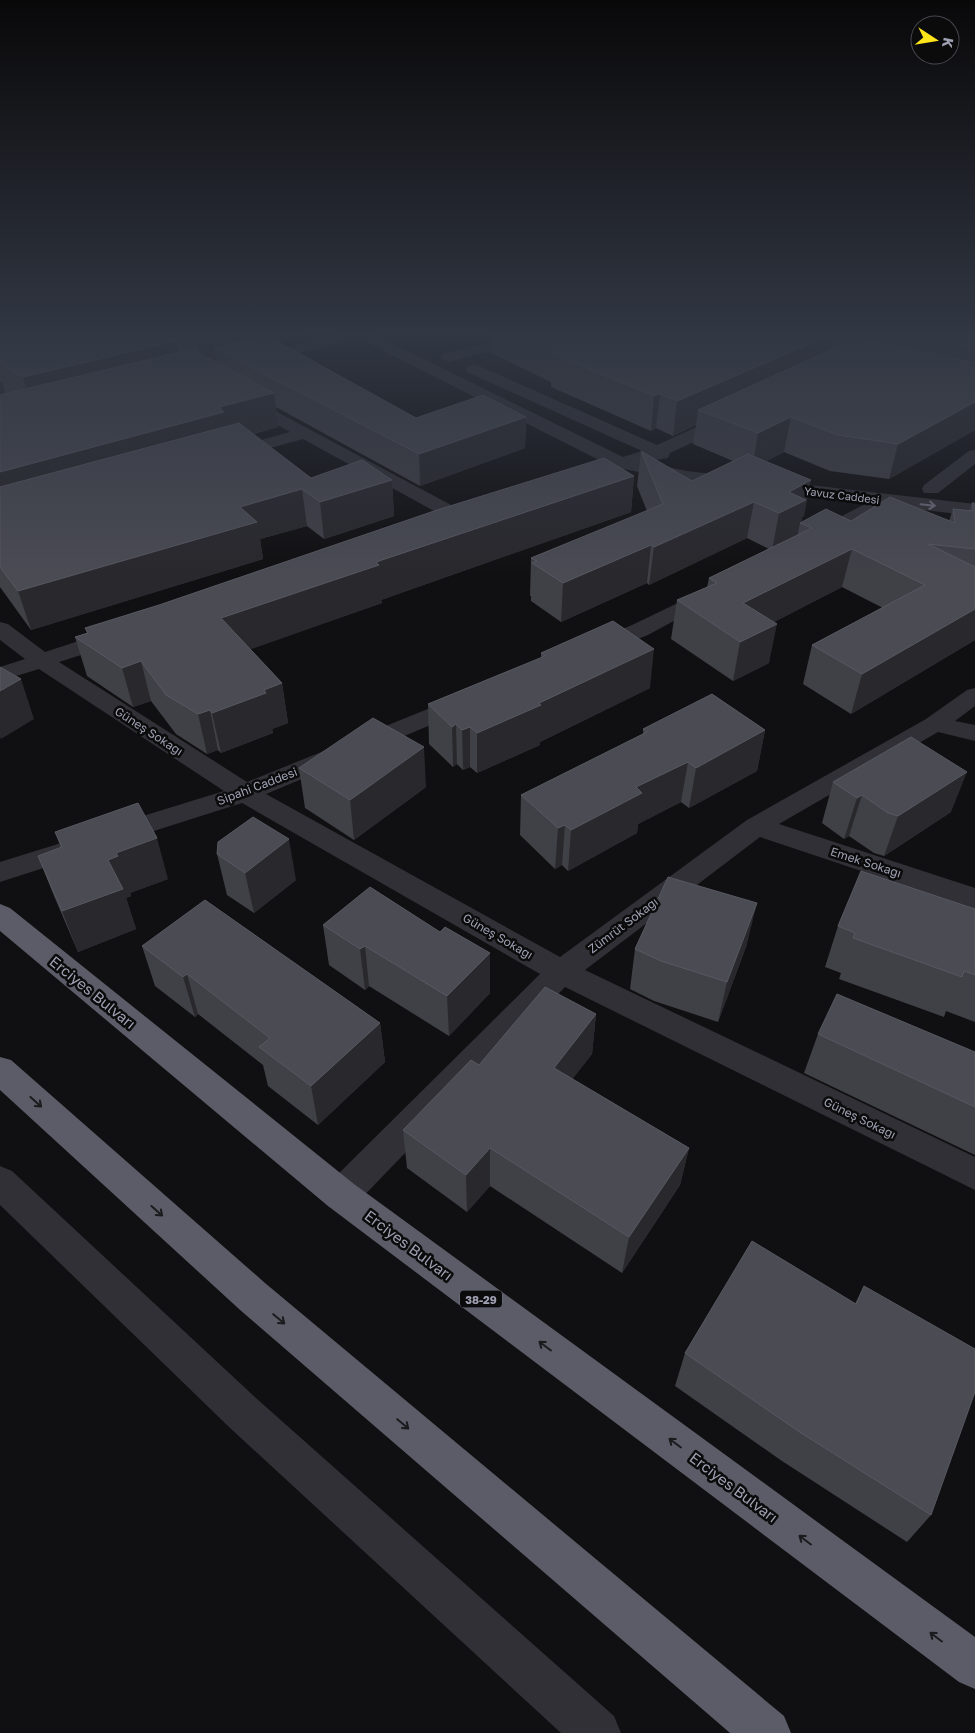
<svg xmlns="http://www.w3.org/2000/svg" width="975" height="1733" font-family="'Golos Text',sans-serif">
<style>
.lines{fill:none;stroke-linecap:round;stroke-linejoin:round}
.minor{fill:#313036;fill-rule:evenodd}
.highway{fill:#5c5c68;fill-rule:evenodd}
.wall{fill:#404047}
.shaded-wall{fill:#29282d}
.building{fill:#4a4b53;stroke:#585862}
.oneway{stroke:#6e6e7b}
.oneway2{stroke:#1b1b1e}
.labels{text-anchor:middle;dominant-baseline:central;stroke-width:5;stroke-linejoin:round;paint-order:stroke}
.far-street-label{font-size:11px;fill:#9fa1b3;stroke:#0b0b0c}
.shield{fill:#0b0b0c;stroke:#737481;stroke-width:1}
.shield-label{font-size:11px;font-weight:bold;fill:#9fa1b3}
.street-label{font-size:12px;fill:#9fa1b3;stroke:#0b0b0c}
.near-street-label{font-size:15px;fill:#9fa1b3;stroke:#0b0b0c}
</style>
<rect width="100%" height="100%" fill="#100f11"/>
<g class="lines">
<g class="minor">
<polygon points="342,333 371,333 623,457 642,451 467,372 465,369 473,364 479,366 657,445 723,415 735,415 737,419 735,423 670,453 668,458 644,462 687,471 975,504 975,516 890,506 816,543 809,541 806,537 809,533 867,503 687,481 623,469 581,481 575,480 572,476 575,472 605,463 358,338 258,364 250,359 253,356"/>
<polygon points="527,337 534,341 532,344 511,346 448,362 440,357 443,354 511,338"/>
<polygon points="245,395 468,514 471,518 468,522 454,522 303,439 231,459 225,458 222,454 225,450 290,432 239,403 237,400 239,397"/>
<polygon points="975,450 975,464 938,493 924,493 922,489 924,485 969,451"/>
<polygon points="707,589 714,591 718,595 714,599 648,635 597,655 589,653 586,648 589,643 632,625"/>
<polygon points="0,622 8,624 45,652 106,632 114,630 122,632 125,637 122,642 59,662 247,782 455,698 463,696 471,698 475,703 471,708 266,794 560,957 747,820 926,719 967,690 975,688 975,706 955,721 975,725 975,741 938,732 779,824 975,888 975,909 760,837 585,970 975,1157 975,1190 565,987 354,1206 341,1211 328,1206 323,1195 328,1184 540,974 242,803 113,844 104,842 100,835 104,828 224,791 39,669 0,681 0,667 25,659 0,640"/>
<polygon points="74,839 84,841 88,848 84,855 0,882 0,862"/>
<polygon points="0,1166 12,1171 257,1399 614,1716 621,1733 561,1733 229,1427 0,1205"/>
</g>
<g class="highway">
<polygon points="0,904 10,908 354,1184 975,1637 975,1689 959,1682 328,1206 0,931"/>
<polygon points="0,1057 11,1060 265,1283 784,1716 791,1733 730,1733 239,1309 0,1090"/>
</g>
</g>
<g class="wall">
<polygon points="0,333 308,333 279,342 416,418 526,417 525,448 420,486 276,407 278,427 253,434 311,478 392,480 394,516 324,539 307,526 260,539 263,559 31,630 0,587"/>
<polygon points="491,333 975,333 975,430 889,479 830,471 784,452 766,461 804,516 802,517 801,522 949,521 953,509 969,511 972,503 975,503 975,640 851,714 803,684 812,645 883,608 842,587 774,622 769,663 733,681 671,639 677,600 707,587 709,578 769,549 747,538 649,585 647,583 561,622 531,601 531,596 530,596 531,558 647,511 637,486 641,451 692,481 733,461 693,444 696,425 673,436 656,428 651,431 551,387 551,382 491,353"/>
<polygon points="634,476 631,512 381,600 382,603 250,649 282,683 288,723 272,729 273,733 221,753 218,750 207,754 176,734 151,701 133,707 87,676 75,637 87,633 85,628"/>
<polygon points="541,653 650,688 540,742 540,745 477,773 470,767 463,770 457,764 453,767 429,744 428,704 541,658"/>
<polygon points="643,729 765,730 757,771 689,808 681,802 638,824 637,833 568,871 562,865 555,869 520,835 521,795 643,734"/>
<polygon points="299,768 426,787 354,840 305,808"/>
<polygon points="833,782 951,812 884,856 874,853 849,836 844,839 822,823"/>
<polygon points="55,832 168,879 130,893 131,896 126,898 136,929 78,952 54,896 38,856 61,848"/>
<polygon points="217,854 296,880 254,913 227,895"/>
<polygon points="975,909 975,1022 946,1011 944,1017 839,979 841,973 825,967 838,926"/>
<polygon points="323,925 490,993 449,1036 369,986 365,990 329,965"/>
<polygon points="747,944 718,1022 654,1001 630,989 635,949"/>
<polygon points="142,946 380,1023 385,1062 318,1125 268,1086 263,1065 198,1014 195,1017 155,986"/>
<polygon points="596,1014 592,1054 572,1079 689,1148 680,1185 622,1273 490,1186 467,1212 407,1168 403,1130 479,1065"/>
<polygon points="818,1034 975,1052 975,1155 804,1073"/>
<polygon points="864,1286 931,1515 907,1542 782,1461 675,1386 685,1353 855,1304"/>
</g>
<g class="shaded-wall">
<polygon points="209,333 308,333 254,349 214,348 217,364 202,368 197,336"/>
<polygon points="833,334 826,367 698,410 696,425 673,436 677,401"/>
<polygon points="176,341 182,373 32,410 23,377"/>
<polygon points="0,382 2,382 12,415 0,418"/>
<polygon points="274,393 278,427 229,440 0,511 0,472 219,407"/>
<polygon points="660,394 656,428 651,431 654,396"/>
<polygon points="975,402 975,430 889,479 898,444"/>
<polygon points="526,417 525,448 420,486 419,454"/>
<polygon points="791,417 784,452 752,469 758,433"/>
<polygon points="634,476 631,512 381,600 382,603 229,657 221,618 376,562"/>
<polygon points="392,480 394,516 324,539 320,502"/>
<polygon points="811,480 804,516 802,517 801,523 800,523 797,537 772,550 779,513 789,492"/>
<polygon points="302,489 307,526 260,539 263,559 31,630 18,591 240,507"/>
<polygon points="754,502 747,538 649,585 654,547"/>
<polygon points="651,545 647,583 561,622 563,583"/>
<polygon points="852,549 842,587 739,640 743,603"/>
<polygon points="975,609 975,640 851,714 862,674"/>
<polygon points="777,624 769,663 733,681 740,642"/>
<polygon points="654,649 650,688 540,742 540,745 477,773 477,733"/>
<polygon points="141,661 151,701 133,707 122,668"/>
<polygon points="21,679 34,719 1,739 0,737 0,691"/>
<polygon points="282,683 288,723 272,729 273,733 221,753 212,713 264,690"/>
<polygon points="210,710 218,750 207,754 198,714"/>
<polygon points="456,724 457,764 453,767 452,727"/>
<polygon points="470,727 470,767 463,770 462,730"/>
<polygon points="765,730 757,771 689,808 696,768"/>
<polygon points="424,747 426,787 354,840 350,800"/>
<polygon points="688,762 681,802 638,824 637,833 568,871 571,830 636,787"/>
<polygon points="967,772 951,812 884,856 898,816"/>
<polygon points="862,795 849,836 844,839 857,798"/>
<polygon points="565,825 562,865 555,869 558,828"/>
<polygon points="157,838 168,879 130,893 131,896 126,898 136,929 78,952 62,911 108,860 116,853"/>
<polygon points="289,839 296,880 254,913 245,873"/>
<polygon points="757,903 747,944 718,1022 727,982"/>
<polygon points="365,946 369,986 365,990 360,949"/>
<polygon points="490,953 490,993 449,1036 447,996"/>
<polygon points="187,974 198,1014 195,1017 183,977"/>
<polygon points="596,1014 592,1054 551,1107 554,1068"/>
<polygon points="380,1023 385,1062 318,1125 311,1086"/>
<polygon points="490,1148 490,1186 467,1212 466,1175"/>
<polygon points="689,1148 680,1185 622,1273 629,1237"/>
</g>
<g class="building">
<polygon points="0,333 162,333 176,341 23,377 0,364"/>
<polygon points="191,333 209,333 197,336"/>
<polygon points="516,333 825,333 833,334 677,401 660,394 654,396 552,354 558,352"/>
<polygon points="890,333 975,333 975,349"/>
<polygon points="266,335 416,418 483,395 526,417 419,454 214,348"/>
<polygon points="857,338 975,363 975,402 898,444 838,435 791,417 758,433 698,410"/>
<polygon points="192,349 274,393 219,407 224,412 0,472 0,395"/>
<polygon points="239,423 311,478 362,460 392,480 320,502 302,489 240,507 257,522 18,591 0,567 0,487"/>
<polygon points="641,451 692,481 748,454 811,480 789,492 806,500 779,513 754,502 654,547 651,545 563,583 532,563 537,561 531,558 663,504"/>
<polygon points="604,458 634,476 376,562 379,565 221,618 282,683 264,690 266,693 212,713 210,710 198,714 166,695 141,661 122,668 75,637 88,633 85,628 159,605 437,510"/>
<polygon points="890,497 955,523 953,509 973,511 972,503 975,503 975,549 928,544 975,567 975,609 862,674 812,645 925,585 852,549 743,603 777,624 740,642 677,600 717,583 709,578 812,528 800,523 826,509 851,521"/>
<polygon points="613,621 654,649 539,703 541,705 477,733 470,727 462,730 456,724 452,727 428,704 545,656 541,653"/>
<polygon points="0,667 21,679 0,691"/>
<polygon points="712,694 765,730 696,768 688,762 636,787 642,793 571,830 565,825 558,828 521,795 647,732 643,729"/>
<polygon points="373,718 424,747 350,800 299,768"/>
<polygon points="911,737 967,772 898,816 888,813 862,795 857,798 833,782"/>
<polygon points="138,803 157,838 116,853 118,856 108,860 123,889 62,911 38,856 62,847 55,832"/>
<polygon points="253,817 289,839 245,873 217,854 218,842"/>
<polygon points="861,871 975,909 975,975 964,971 962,977 853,938 855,933 838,926"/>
<polygon points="668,877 757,903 727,982 661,961 635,949"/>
<polygon points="370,887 440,932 445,927 490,953 447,996 365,946 360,949 323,925"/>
<polygon points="205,900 380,1023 311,1086 259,1047 270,1038 187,974 183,977 142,946"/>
<polygon points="545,987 596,1014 554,1068 689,1148 629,1237 490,1148 466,1175 403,1130 471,1060 479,1065"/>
<polygon points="837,994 975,1052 975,1107 818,1034"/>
<polygon points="752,1241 856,1304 864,1286 975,1349 975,1392 931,1515 798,1431 685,1353"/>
</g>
<defs><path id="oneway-shaft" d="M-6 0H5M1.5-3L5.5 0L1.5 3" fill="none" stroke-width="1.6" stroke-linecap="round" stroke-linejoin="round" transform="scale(1.25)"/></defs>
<use class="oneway" href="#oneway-shaft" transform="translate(928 505) rotate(6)"/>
<g class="oneway2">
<use href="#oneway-shaft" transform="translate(36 1102) rotate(42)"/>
<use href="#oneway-shaft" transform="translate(157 1211) rotate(42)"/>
<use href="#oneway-shaft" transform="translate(279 1319) rotate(40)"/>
<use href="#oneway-shaft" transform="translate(545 1346) rotate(-143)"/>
<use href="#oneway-shaft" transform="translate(403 1424) rotate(40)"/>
<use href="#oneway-shaft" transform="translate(675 1443) rotate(-143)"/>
<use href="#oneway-shaft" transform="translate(805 1540) rotate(-143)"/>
<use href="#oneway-shaft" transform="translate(936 1637) rotate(-143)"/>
</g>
<linearGradient id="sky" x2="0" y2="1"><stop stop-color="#090809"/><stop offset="0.58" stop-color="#313743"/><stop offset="1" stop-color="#313743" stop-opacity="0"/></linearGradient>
<rect width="975" height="575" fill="url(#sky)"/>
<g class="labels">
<g class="far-street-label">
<text transform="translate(842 495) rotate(7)">Yavuz Caddesi</text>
</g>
<rect class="shield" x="460" y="1290.5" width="42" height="17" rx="4"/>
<g class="shield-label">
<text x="481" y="1299">38-29</text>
</g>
<g class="street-label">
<text transform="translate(149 731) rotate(33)">Güneş Sokağı</text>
<text transform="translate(257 786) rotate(-21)">Sipahi Caddesi</text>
<text transform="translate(866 862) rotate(18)">Emek Sokağı</text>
<text transform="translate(623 925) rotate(-37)">Zümrüt Sokağı</text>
<text transform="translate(498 936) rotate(30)">Güneş Sokağı</text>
<text transform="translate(860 1118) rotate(26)">Güneş Sokağı</text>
</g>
<g class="near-street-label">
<text transform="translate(93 992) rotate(39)">Erciyes Bulvarı</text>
<text transform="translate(409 1245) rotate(37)">Erciyes Bulvarı</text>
<text transform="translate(734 1487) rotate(37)">Erciyes Bulvarı</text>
</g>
</g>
<g transform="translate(935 40) rotate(102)"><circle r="24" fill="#0b0b0c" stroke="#46474f"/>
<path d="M0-4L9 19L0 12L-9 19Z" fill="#ffe51a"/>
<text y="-8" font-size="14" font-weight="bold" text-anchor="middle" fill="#9fa1b3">K</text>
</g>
</svg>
